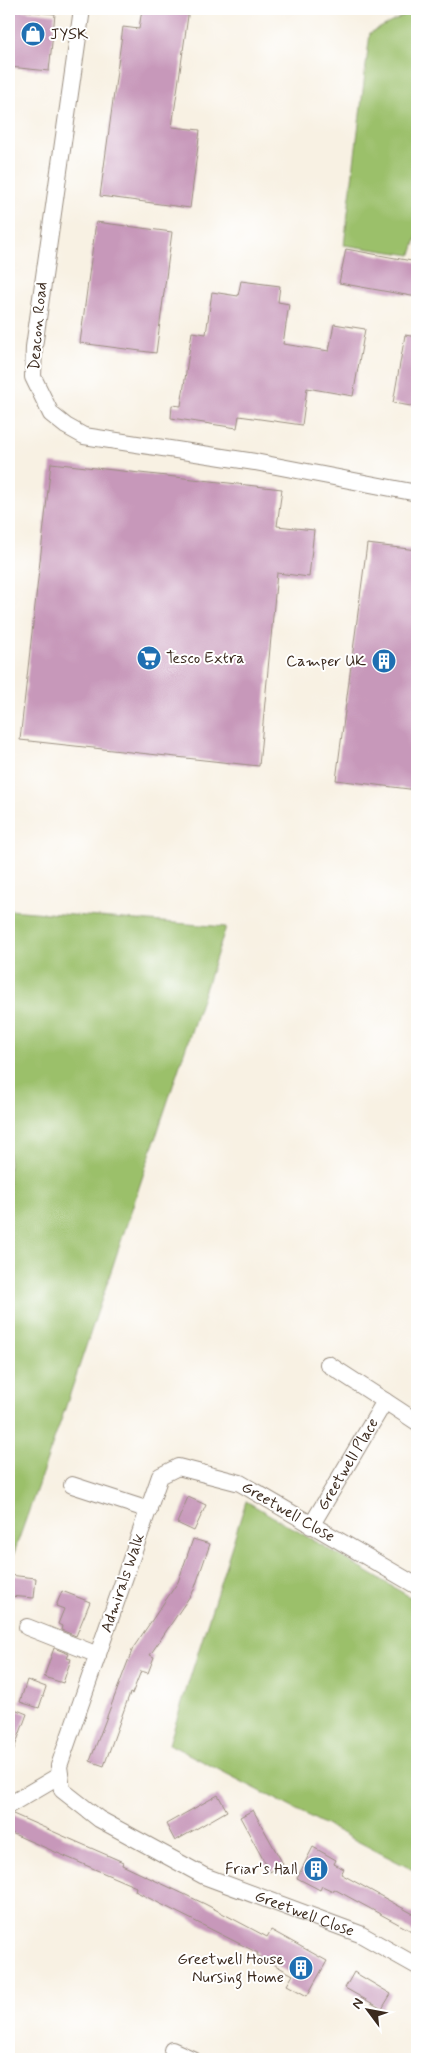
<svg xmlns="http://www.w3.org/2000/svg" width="426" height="2068" font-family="Mynerve,sans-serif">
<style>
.green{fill:#9bc06b;stroke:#6b7544}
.building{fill:#c798ba}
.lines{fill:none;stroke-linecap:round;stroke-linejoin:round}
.minor-casing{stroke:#9a8e80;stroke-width:18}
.minor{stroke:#fff;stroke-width:16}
.labels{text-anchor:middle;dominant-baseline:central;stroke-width:4;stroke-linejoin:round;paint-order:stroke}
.poi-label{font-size:16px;fill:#3b2a1e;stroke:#fff;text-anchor:end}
.street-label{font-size:16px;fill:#3b2a1e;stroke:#fff}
</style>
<rect width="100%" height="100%" fill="#fff"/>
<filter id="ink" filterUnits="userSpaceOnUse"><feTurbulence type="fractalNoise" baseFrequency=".02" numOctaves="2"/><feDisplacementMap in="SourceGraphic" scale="10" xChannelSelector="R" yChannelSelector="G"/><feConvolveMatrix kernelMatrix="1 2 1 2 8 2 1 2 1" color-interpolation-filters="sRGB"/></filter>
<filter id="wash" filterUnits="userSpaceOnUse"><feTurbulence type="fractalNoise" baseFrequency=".0096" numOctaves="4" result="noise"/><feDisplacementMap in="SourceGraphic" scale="20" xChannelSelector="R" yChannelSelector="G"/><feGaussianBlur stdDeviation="1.12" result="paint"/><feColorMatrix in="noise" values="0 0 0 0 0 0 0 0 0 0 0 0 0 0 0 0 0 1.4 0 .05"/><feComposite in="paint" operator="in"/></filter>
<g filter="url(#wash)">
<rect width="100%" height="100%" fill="#f8f1e3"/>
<g class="green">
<polygon points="417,9 417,236 411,255 344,245 370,33"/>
<polygon points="9,910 226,927 65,1409 9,1567"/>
<polygon points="246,1501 417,1601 417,1872 169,1744"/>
</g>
<g id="blocks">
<g class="building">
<polygon points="9,9 55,14 49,71 9,67"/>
<polygon points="142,9 189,9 172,127 200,130 190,208 100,196 123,27 139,29"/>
<polygon points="96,222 172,232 156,353 80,343"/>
<polygon points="346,249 417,262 417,297 339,283"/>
<polygon points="241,281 280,286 278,302 289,304 283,344 329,351 334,324 365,329 353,396 307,388 302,425 239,416 237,428 171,418 172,405 181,406 192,332 206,334 212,292 238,296"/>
<polygon points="405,335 417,337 417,407 393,403"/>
<polygon points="51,463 282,489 277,526 314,530 309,577 277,573 259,766 20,740"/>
<polygon points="367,544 417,550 417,790 336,780"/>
<polygon points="188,1497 206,1505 194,1531 177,1523"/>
<polygon points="193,1539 210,1544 194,1590 150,1655 154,1657 148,1673 141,1671 132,1694 130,1693 104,1766 90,1761 133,1648 178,1582"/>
<polygon points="9,1575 36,1578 34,1598 9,1596"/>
<polygon points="62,1591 90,1602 76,1636 61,1630 62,1626 58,1624 64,1609 56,1606"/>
<polygon points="54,1648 69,1654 67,1658 71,1659 63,1683 44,1677"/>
<polygon points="27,1680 46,1687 39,1708 20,1702"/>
<polygon points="12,1708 27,1714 10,1760 9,1759 9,1716"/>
<polygon points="218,1795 227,1811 175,1841 166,1824"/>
<polygon points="253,1810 283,1864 270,1872 240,1817"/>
<polygon points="13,1814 123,1862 122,1865 205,1904 267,1937 271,1930 327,1961 307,1996 287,1985 293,1975 257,1955 258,1953 135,1891 136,1887 9,1832 9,1815"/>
<polygon points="313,1847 336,1860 334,1864 344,1869 341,1874 417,1916 417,1934 334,1889 333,1891 322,1886 320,1890 297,1878"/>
<polygon points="354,1972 391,1994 382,2009 345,1988"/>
</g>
</g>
</g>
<g filter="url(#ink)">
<use href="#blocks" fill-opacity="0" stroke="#9a8e80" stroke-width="1"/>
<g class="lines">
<defs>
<g id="minor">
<polyline points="82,9 34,347 33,377 51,414 66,426 84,436 255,462 417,493"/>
<polyline points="385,1401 417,1422"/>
<polyline points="72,1485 149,1510"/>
<path id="s1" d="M311 1526 385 1401 328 1364"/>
<path id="s2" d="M417 1586 240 1483 178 1467 160 1476 59 1766 62 1790 99 1819 204 1876 360 1934 417 1966"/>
<polyline points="27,1627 98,1655"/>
<polyline points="9,1805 60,1775"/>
<polyline points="172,2050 192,2059"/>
</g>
</defs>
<use href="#minor" class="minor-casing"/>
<use href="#minor" class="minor"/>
</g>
</g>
<defs>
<symbol id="shop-disc" viewBox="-11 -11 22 22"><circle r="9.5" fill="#1f6fb2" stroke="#fff"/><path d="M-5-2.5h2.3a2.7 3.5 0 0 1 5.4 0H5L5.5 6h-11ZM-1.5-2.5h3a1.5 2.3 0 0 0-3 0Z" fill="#fff"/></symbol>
<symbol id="supermarket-disc" viewBox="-11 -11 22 22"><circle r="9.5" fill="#1f6fb2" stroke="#fff"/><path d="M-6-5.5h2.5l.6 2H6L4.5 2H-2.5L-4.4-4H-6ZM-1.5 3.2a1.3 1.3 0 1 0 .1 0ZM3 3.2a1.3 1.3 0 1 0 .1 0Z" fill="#fff"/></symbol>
<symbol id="building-disc" viewBox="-11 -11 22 22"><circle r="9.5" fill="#1f6fb2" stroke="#fff"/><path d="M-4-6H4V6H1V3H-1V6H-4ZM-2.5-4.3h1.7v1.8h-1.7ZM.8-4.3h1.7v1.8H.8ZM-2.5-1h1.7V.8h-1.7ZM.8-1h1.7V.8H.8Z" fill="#fff"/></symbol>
</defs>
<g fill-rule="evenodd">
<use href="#shop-disc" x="19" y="20" width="28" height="28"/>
<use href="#supermarket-disc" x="135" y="644" width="28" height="28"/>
<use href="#building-disc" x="370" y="647" width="28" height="28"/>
<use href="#building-disc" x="302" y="1855" width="28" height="28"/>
<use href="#building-disc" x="287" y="1954" width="28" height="28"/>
</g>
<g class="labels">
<g class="poi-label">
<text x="50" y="34" text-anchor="start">JYSK</text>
<text x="166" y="658" text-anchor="start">Tesco Extra</text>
<text x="366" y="661">Camper UK</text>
<text x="298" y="1869">Friar's Hall</text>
<text x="284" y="1959">Greetwell House<tspan x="284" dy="18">Nursing Home</tspan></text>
</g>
<g class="street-label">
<text transform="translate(38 326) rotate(-85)">Deacon Road</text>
<text stroke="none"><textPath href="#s1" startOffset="72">Greetwell Place</textPath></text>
<text transform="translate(288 1512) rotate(30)">Greetwell Close</text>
<text transform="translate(123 1583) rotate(-71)">Admirals Walk</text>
<text stroke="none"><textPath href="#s2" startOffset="894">Greetwell Close</textPath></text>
</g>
</g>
<rect width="426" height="2068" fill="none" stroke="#fff" stroke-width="30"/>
<g transform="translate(368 2010) rotate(302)" stroke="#ffffff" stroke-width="4" paint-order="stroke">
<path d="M0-4L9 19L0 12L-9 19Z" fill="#3b2a1e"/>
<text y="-8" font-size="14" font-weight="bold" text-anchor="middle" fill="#3b2a1e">N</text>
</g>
</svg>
